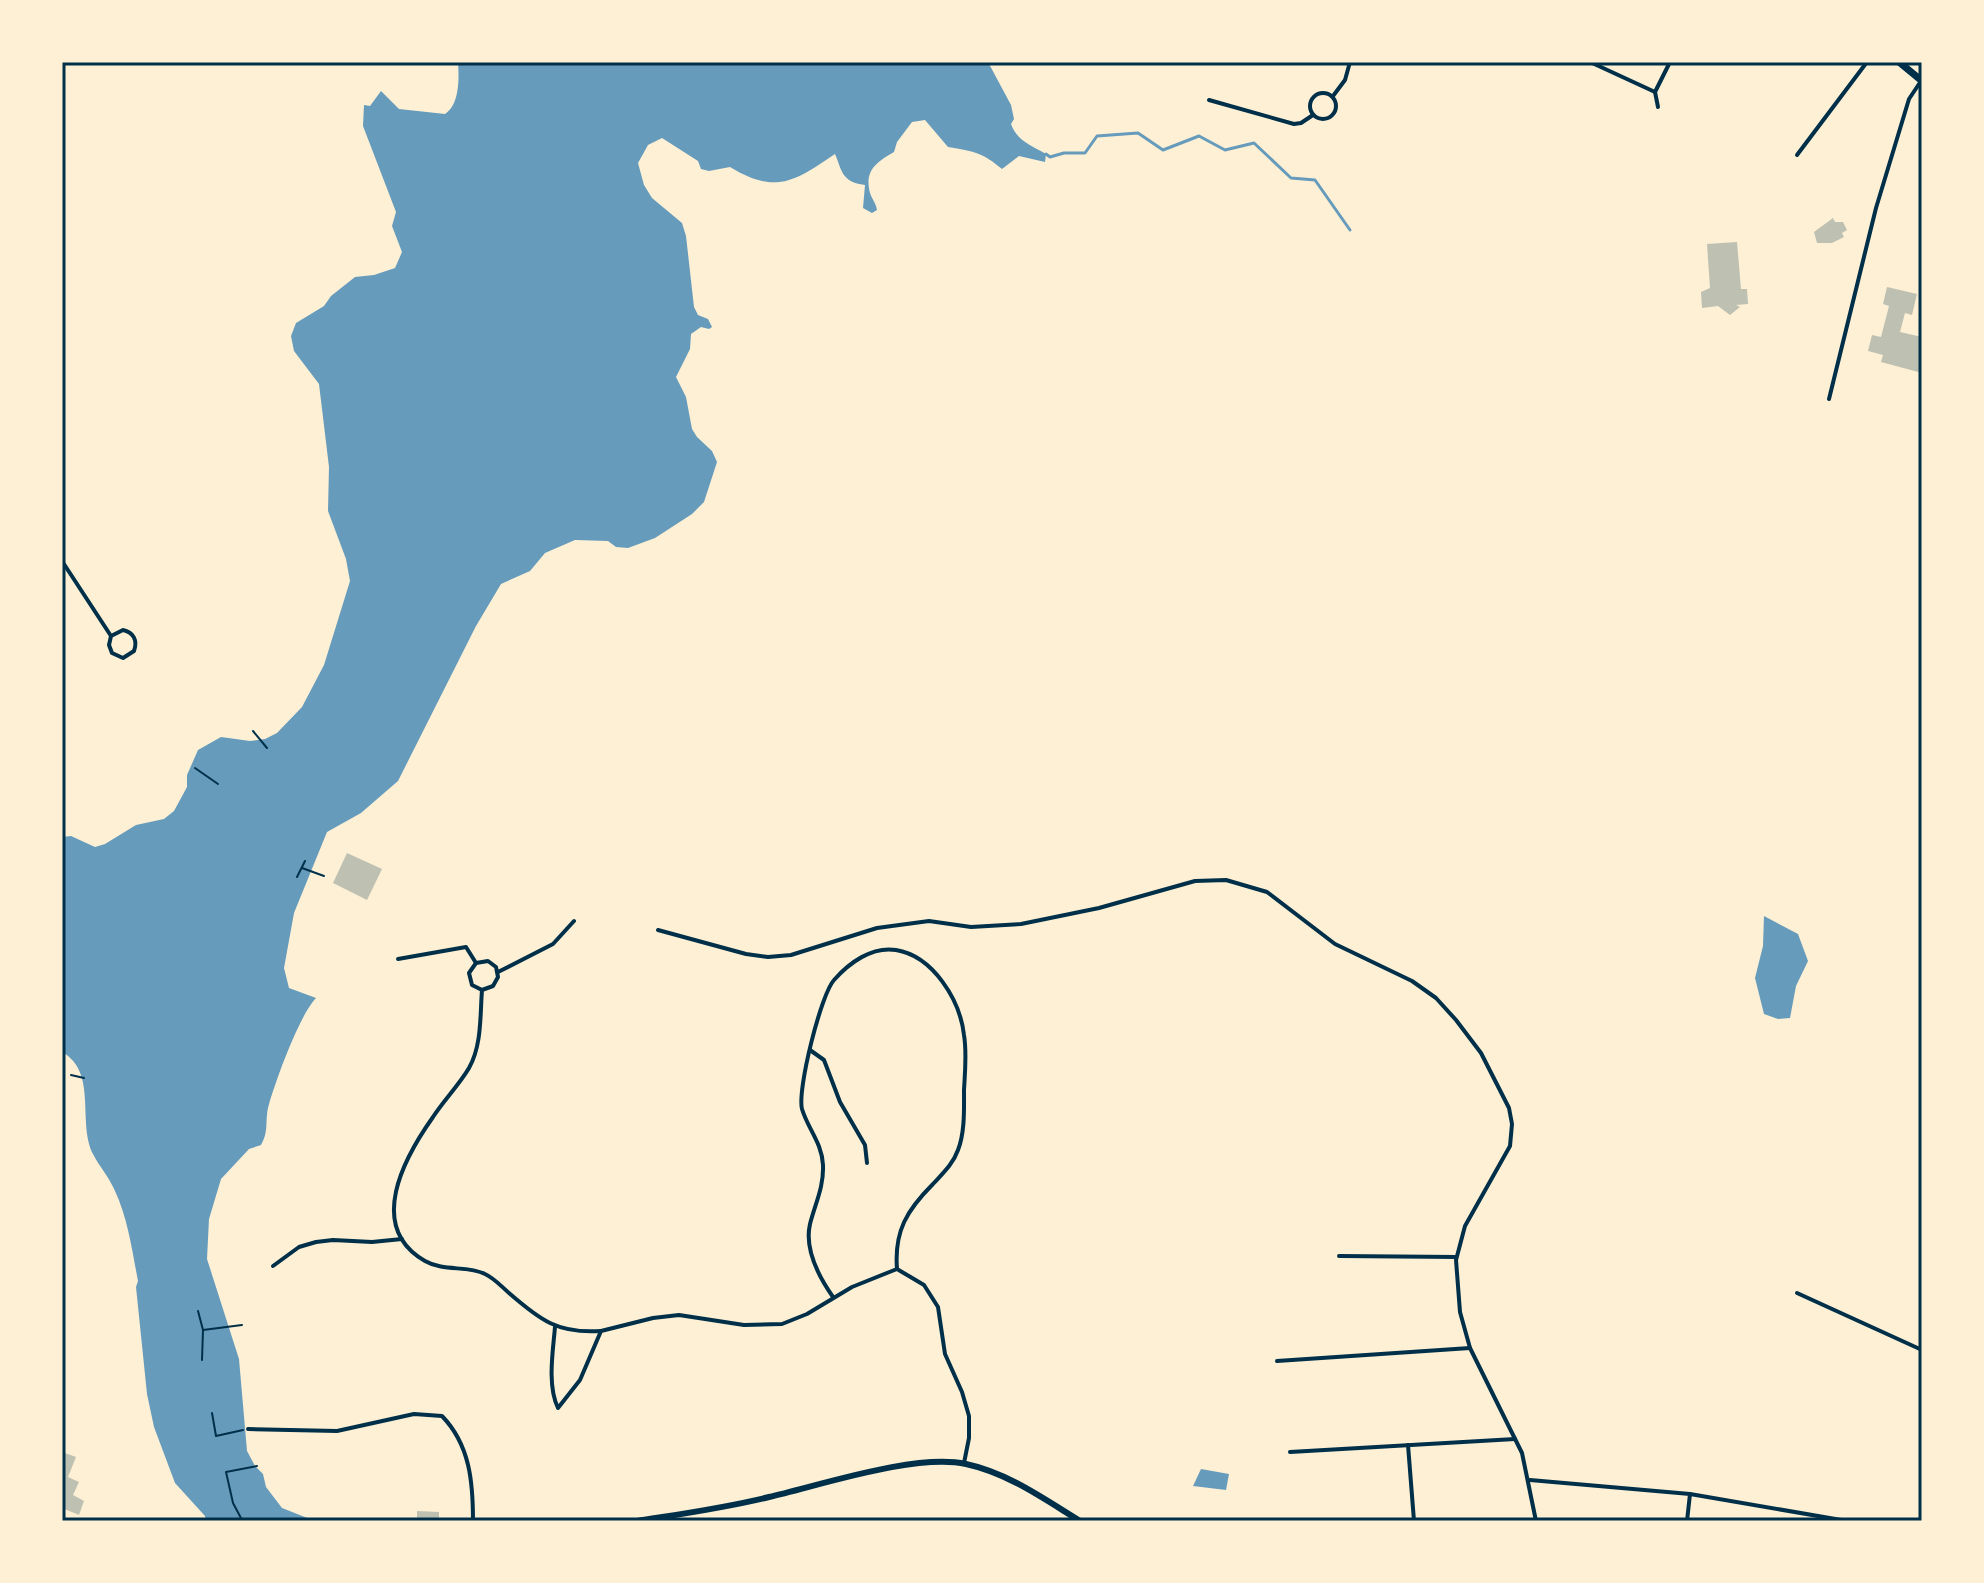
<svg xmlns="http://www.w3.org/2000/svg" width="1984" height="1583" font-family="'DM Sans',sans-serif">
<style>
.water{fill:#669bbc}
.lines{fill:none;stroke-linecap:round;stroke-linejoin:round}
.stream{stroke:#669bbc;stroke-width:3}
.building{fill:#bec0b2}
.path{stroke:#003049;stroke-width:2}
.minor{stroke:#003049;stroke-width:4}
.secondary{stroke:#003049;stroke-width:6}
.primary{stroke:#003049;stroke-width:7}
.neatline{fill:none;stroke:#003049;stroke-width:3}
</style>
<rect width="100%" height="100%" fill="#fdf0d5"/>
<g class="water">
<path d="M458 62H988L1011 105 1014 119 1011 124C1017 141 1031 145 1046 154L1045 162 1019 156 1002 169C983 153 974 151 948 147L925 120 912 122 897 142 894 152C877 162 864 170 870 193 872 199 876 203 877 210L872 213 863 208 865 185C841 182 842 170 835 154 795 181 776 195 730 167L709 171 701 169 698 161 662 138 648 145 638 163 644 185 652 198 682 223 686 236 694 307 698 315 708 319 712 327 709 329 701 327 691 334 690 349 676 377 686 397 692 429 697 437 712 451 717 462 704 502 692 514 655 538 628 548 616 547 608 541 575 540 545 553 530 571 501 584 476 626 398 781 361 813 327 832 294 913 284 968 289 988 316 998C299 1016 275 1082 268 1108 265 1123 269 1131 261 1145L249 1149 221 1179 209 1219 207 1259 239 1359 247 1451 255 1466 263 1474 266 1487 282 1508 315 1521H206L205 1516 175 1483 154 1427 147 1394 136 1287 138 1281C132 1250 128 1219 115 1191 109 1177 99 1166 93 1154 77 1122 98 1072 62 1052V837L71 836 95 847 105 844 136 825 164 819 174 811 187 787V775L198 750 221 737 250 741 265 739 277 733 302 707 324 665 350 581 346 559 328 511 329 467 319 384 294 351 291 336 296 323 324 306 331 296 355 277 374 275 395 268 402 252 392 226 396 212 363 126 364 105 370 106 381 91 399 109 445 114C460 104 459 78 458 62Z"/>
<polygon points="1764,916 1798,934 1808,961 1796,986 1790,1018 1778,1019 1764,1014 1755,978 1763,946"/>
<polygon points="1201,1469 1229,1474 1226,1490 1193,1486"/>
</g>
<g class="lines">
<polyline class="stream" points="1046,154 1050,157 1064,153 1085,153 1097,136 1138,133 1163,150 1199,136 1225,150 1254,143 1291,178 1315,180 1350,230"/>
</g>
<g class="building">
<polygon points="1833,218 1835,222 1843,222 1847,230 1842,233 1844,237 1832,243 1817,243 1814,232"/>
<polygon points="1737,242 1741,289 1747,289 1748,304 1736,305 1740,307 1730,315 1718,306 1702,308 1701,292 1710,288 1707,244"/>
<polygon points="1887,287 1917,294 1912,315 1905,313 1900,332 1922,337 1922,373 1881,362 1883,355 1868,351 1872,335 1881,337 1889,306 1883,304"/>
<polygon points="347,853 382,869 367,900 333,883"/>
<polygon points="62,1452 76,1457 68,1477 79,1482 73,1495 84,1501 79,1515 62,1508"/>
<polygon points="417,1511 439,1512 439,1521 417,1521"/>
</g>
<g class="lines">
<g class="path">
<polyline points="253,731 267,748"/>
<polyline points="195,768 218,784"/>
<polyline points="302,868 324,876"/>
<polyline points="297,877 305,861"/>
<polyline points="71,1075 84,1078"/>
<polyline points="198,1311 203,1330"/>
<polyline points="202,1360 203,1330 242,1325"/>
<polyline points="212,1413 216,1436 243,1430"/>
<polyline points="242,1520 233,1503 226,1472 257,1466"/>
</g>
<g class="minor">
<polyline points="1590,62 1655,92"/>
<circle cx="1323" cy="106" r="13"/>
<polyline points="1333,96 1345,80 1350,62"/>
<polyline points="1209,100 1294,124 1301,123 1313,115"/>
<polyline points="1658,107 1655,92 1670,62"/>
<polyline points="1797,155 1867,62"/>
<polyline points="1829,399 1876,208 1909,99 1921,81"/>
<path d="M62 561 111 636 109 645 112 653 123 658 134 651C138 640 133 632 123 630L111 636"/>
<polyline points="658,930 746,954 768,957 791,955 877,928 929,921 971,927 1021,924 1099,908 1195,881 1226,880 1267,892 1335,944 1412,981 1436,998 1456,1020 1481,1053 1509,1108 1512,1124 1510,1146 1465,1226 1456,1260 1460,1312 1470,1348 1522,1453 1536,1521"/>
<polyline points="398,959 466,947 476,963"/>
<polyline points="498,972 553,944 574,921"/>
<path d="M482 990 472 985 469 973 476 963 488 961 496 967 498 977 493 986 482 990C480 1015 482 1045 469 1068 459 1085 444 1100 433 1117 404 1158 366 1227 425 1261 444 1272 467 1265 485 1274 494 1278 502 1287 509 1293 540 1320 558 1334 601 1331"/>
<polyline points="810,1050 824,1060 840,1102 865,1145 867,1163"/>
<polyline points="1339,1256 1456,1257"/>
<polyline points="273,1266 299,1247 316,1242 333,1240 372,1242 402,1239"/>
<polyline points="1797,1293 1922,1350"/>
<path d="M833 1297C819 1277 804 1250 810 1224 815 1204 824 1187 823 1165 822 1143 808 1129 802 1109 797 1090 821 994 834 980 849 963 872 946 896 950 933 956 960 1000 964 1035 967 1053 965 1072 964 1090 964 1109 965 1132 958 1150 953 1164 943 1173 933 1184 907 1210 894 1231 897 1269"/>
<path d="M555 1327C553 1351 547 1385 558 1408L580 1380 601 1331 653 1318 679 1315 744 1325 782 1324 807 1314 852 1287 897 1269 924 1285 938 1307 945 1354 962 1392 969 1416V1438L964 1463"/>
<polyline points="1277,1361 1470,1348"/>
<path d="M248 1429 337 1431 414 1414 442 1416C470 1445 473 1482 473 1521"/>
<polyline points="1408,1445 1414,1521"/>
<polyline points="1290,1452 1515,1439"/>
<polyline points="1530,1480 1690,1494 1847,1521"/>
<polyline points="1687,1521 1690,1494"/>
</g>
<path class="secondary" d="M637 1521C681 1514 725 1508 769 1497 821 1485 916 1453 966 1464 1008 1473 1044 1499 1080 1521"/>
<polyline class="primary" points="1899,62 1922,81"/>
</g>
<rect width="1984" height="1583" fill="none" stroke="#fdf0d5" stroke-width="128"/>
<rect x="64" y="64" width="1856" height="1455" class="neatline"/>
</svg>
